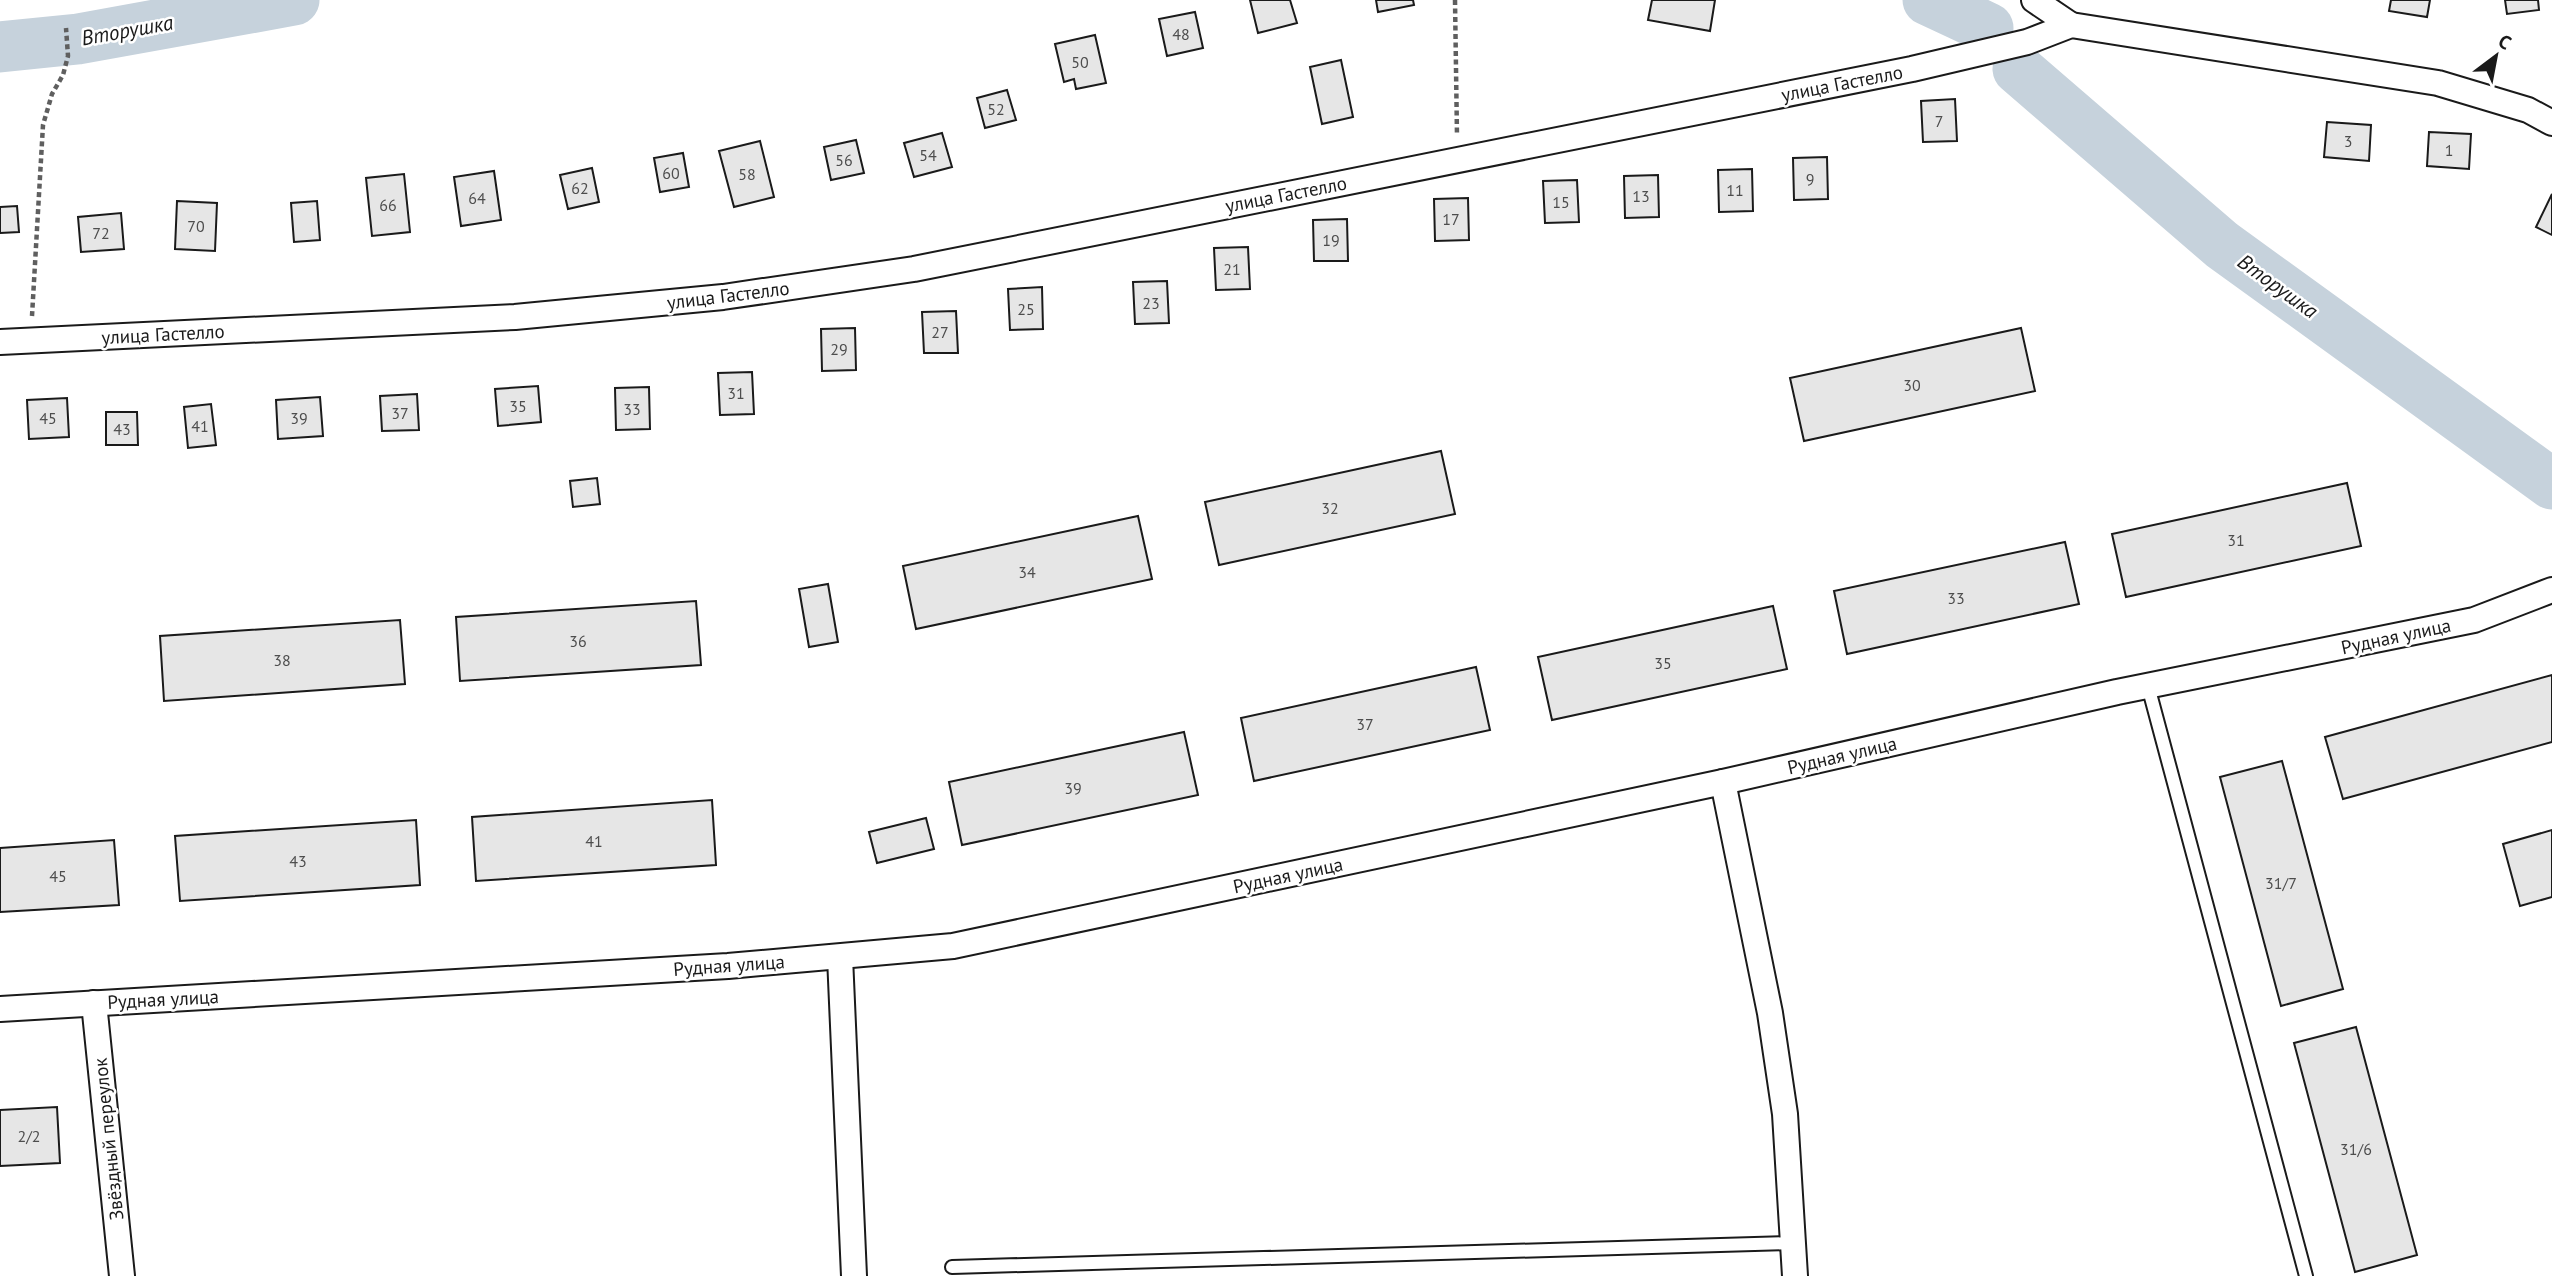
<svg xmlns="http://www.w3.org/2000/svg" width="2552" height="1276" font-family="'PT Sans',sans-serif">
<style>
.lines{fill:none;stroke-linecap:round;stroke-linejoin:round}
.river{stroke:#c6d2dc;stroke-width:51}
.building{fill:#e6e6e6;stroke:#1a1a1a;stroke-width:2}
.service-casing{stroke:#1a1a1a;stroke-width:16}
.minor-casing{stroke:#1a1a1a;stroke-width:28}
.path{stroke:#5f5f5f;stroke-width:4.5;stroke-dasharray:5 3.5;stroke-linecap:butt}
.service{stroke:#fff;stroke-width:12}
.minor{stroke:#fff;stroke-width:24}
.labels{text-anchor:middle;dominant-baseline:central;stroke-width:5;stroke-linejoin:round;paint-order:stroke}
.number-label{font-size:16px;fill:#4d4d4d}
.street-label{font-size:19px;fill:#1a1a1a;stroke:#fff}
.water-label{font-size:21px;font-style:italic;fill:#1a1a1a;stroke:#fff}
</style>
<rect width="100%" height="100%" fill="#fff"/>
<g class="lines">
<g class="river">
<polyline points="1928,0 1988,28"/>
<polyline points="0,47 78,39 294,0"/>
<polyline points="2018,69 2222,245 2552,484"/>
</g>
</g>
<g class="building">
<polygon points="1250,0 1290,0 1297,23 1258,33"/>
<polygon points="1376,0 1413,0 1414,5 1378,12"/>
<polygon points="1652,0 1715,0 1710,31 1648,20"/>
<polygon points="2391,0 2430,0 2427,17 2389,11"/>
<polygon points="2505,0 2538,0 2539,10 2507,14"/>
<polygon points="1195,12 1203,48 1167,56 1159,19"/>
<polygon points="1095,35 1106,83 1076,89 1074,79 1064,82 1055,44"/>
<polygon points="1341,60 1353,117 1322,124 1310,67"/>
<polygon points="1007,90 1016,120 985,128 977,98"/>
<polygon points="1955,99 1957,141 1923,142 1921,101"/>
<polygon points="2327,122 2371,125 2369,161 2324,157"/>
<polygon points="2429,132 2471,134 2469,169 2427,166"/>
<polygon points="942,133 952,167 914,177 904,143"/>
<polygon points="856,140 864,173 831,180 824,147"/>
<polygon points="760,141 774,197 734,207 719,151"/>
<polygon points="683,153 689,187 660,192 654,158"/>
<polygon points="1827,157 1828,199 1794,200 1793,158"/>
<polygon points="592,168 599,202 568,209 560,175"/>
<polygon points="1752,169 1753,211 1719,212 1718,170"/>
<polygon points="494,171 501,220 461,226 454,177"/>
<polygon points="404,174 410,232 372,236 366,178"/>
<polygon points="1658,175 1659,217 1625,218 1624,176"/>
<polygon points="1577,180 1579,222 1545,223 1543,181"/>
<polygon points="2552,194 2552,235 2536,227"/>
<polygon points="1468,198 1469,240 1435,241 1434,199"/>
<polygon points="177,201 217,203 215,251 175,249"/>
<polygon points="317,201 320,240 294,242 291,203"/>
<polygon points="17,206 19,232 0,233 0,207"/>
<polygon points="121,213 124,249 81,252 78,217"/>
<polygon points="1347,219 1348,261 1314,261 1313,220"/>
<polygon points="1248,247 1250,289 1216,290 1214,248"/>
<polygon points="1167,281 1169,323 1135,324 1133,282"/>
<polygon points="1042,287 1043,329 1010,330 1008,289"/>
<polygon points="956,311 958,353 924,353 922,312"/>
<polygon points="855,328 856,370 822,371 821,329"/>
<polygon points="2021,328 2035,391 1804,441 1790,378"/>
<polygon points="752,372 754,414 720,415 718,373"/>
<polygon points="538,386 541,422 498,426 495,389"/>
<polygon points="649,387 650,429 616,430 615,388"/>
<polygon points="417,394 419,430 382,431 380,396"/>
<polygon points="320,397 323,436 278,439 276,400"/>
<polygon points="67,398 69,437 29,439 27,400"/>
<polygon points="211,404 216,445 188,448 184,407"/>
<polygon points="106,412 137,412 138,445 106,445"/>
<polygon points="1441,451 1455,514 1219,565 1205,502"/>
<polygon points="597,478 600,504 573,507 570,481"/>
<polygon points="2347,483 2361,546 2126,597 2112,534"/>
<polygon points="1138,516 1152,579 916,629 903,566"/>
<polygon points="2065,542 2079,604 1847,654 1834,591"/>
<polygon points="828,584 838,642 809,647 799,589"/>
<polygon points="696,601 701,665 460,681 456,617"/>
<polygon points="1773,606 1787,669 1552,720 1538,657"/>
<polygon points="400,620 405,684 164,701 160,636"/>
<polygon points="1476,667 1490,730 1254,781 1241,718"/>
<polygon points="2552,675 2552,742 2343,799 2325,737"/>
<polygon points="1184,732 1198,795 962,845 949,782"/>
<polygon points="2282,761 2343,989 2281,1006 2220,777"/>
<polygon points="712,800 716,865 476,881 472,817"/>
<polygon points="926,818 934,849 877,863 869,832"/>
<polygon points="416,820 420,885 180,901 175,836"/>
<polygon points="2552,830 2552,897 2520,906 2503,844"/>
<polygon points="114,840 119,905 0,912 0,848"/>
<polygon points="2356,1027 2417,1255 2355,1272 2294,1043"/>
<polygon points="57,1107 60,1163 0,1166 0,1110"/>
</g>
<g class="lines">
<defs>
<g id="service">
<polyline points="2148,686 2306,1276"/>
<polyline points="952,1267 1793,1243"/>
</g>
<g id="minor">
<polyline points="2034,0 2071,25"/>
<polyline points="0,342 515,317 723,297 914,269 1912,69 2027,42 2071,25 2438,83 2528,110 2552,123"/>
<polyline points="1723,782 1770,1013 1785,1114 1795,1276"/>
<polyline points="840,957 854,1276"/>
<polyline points="94,1003 122,1276"/>
<polyline points="0,1009 728,966 953,946 1723,782 2117,692 2474,620 2552,590"/>
</g>
</defs>
<use href="#service" class="service-casing"/>
<use href="#minor" class="minor-casing"/>
<g class="path">
<polyline points="1455,0 1457,136"/>
<polyline points="32,316 43,125 52,94 63,75 68,56 66,28"/>
</g>
<use href="#service" class="service"/>
<use href="#minor" class="minor"/>
</g>
<g class="labels">
<g class="number-label">
<text x="1181" y="34">48</text>
<text x="1080" y="62">50</text>
<text x="996" y="109">52</text>
<text x="1939" y="121">7</text>
<text x="2348" y="141">3</text>
<text x="2449" y="150">1</text>
<text x="928" y="155">54</text>
<text x="844" y="160">56</text>
<text x="671" y="173">60</text>
<text x="747" y="174">58</text>
<text x="1810" y="179">9</text>
<text x="580" y="188">62</text>
<text x="1735" y="190">11</text>
<text x="1641" y="196">13</text>
<text x="477" y="198">64</text>
<text x="1561" y="202">15</text>
<text x="388" y="205">66</text>
<text x="1451" y="219">17</text>
<text x="196" y="226">70</text>
<text x="101" y="233">72</text>
<text x="1331" y="240">19</text>
<text x="1232" y="269">21</text>
<text x="1151" y="303">23</text>
<text x="1026" y="309">25</text>
<text x="940" y="332">27</text>
<text x="839" y="349">29</text>
<text x="1912" y="385">30</text>
<text x="736" y="393">31</text>
<text x="518" y="406">35</text>
<text x="632" y="409">33</text>
<text x="400" y="413">37</text>
<text x="48" y="418">45</text>
<text x="299" y="418">39</text>
<text x="200" y="426">41</text>
<text x="122" y="429">43</text>
<text x="1330" y="508">32</text>
<text x="2236" y="540">31</text>
<text x="1027" y="572">34</text>
<text x="1956" y="598">33</text>
<text x="578" y="641">36</text>
<text x="282" y="660">38</text>
<text x="1663" y="663">35</text>
<text x="1365" y="724">37</text>
<text x="1073" y="788">39</text>
<text x="594" y="841">41</text>
<text x="298" y="861">43</text>
<text x="58" y="876">45</text>
<text x="2281" y="883">31/7</text>
<text x="29" y="1136">2/2</text>
<text x="2356" y="1149">31/6</text>
</g>
<g class="street-label">
<text transform="translate(1842 83) rotate(-11)">улица Гастелло</text>
<text transform="translate(1286 194) rotate(-11)">улица Гастелло</text>
<text transform="translate(728 295) rotate(-7)">улица Гастелло</text>
<text transform="translate(163 334) rotate(-3)">улица Гастелло</text>
<text transform="translate(2396 636) rotate(-12)">Рудная улица</text>
<text transform="translate(1842 755) rotate(-13)">Рудная улица</text>
<text transform="translate(1288 875) rotate(-12)">Рудная улица</text>
<text transform="translate(729 965) rotate(-4)">Рудная улица</text>
<text transform="translate(163 999) rotate(-3)">Рудная улица</text>
<text transform="translate(108 1139) rotate(-96)">Звёздный переулок</text>
</g>
<g class="water-label">
<text transform="translate(127 30) rotate(-10)">Вторушка</text>
<text transform="translate(2278 286) rotate(36)">Вторушка</text>
</g>
</g>
<g transform="translate(2496 56) rotate(32)" stroke="#ffffff" stroke-width="5" paint-order="stroke">
<path d="M0-5L12 26L0 18L-12 26Z" fill="#1a1a1a"/>
<text y="-10" font-size="19" font-weight="bold" text-anchor="middle" fill="#1a1a1a">С</text>
</g>
</svg>
